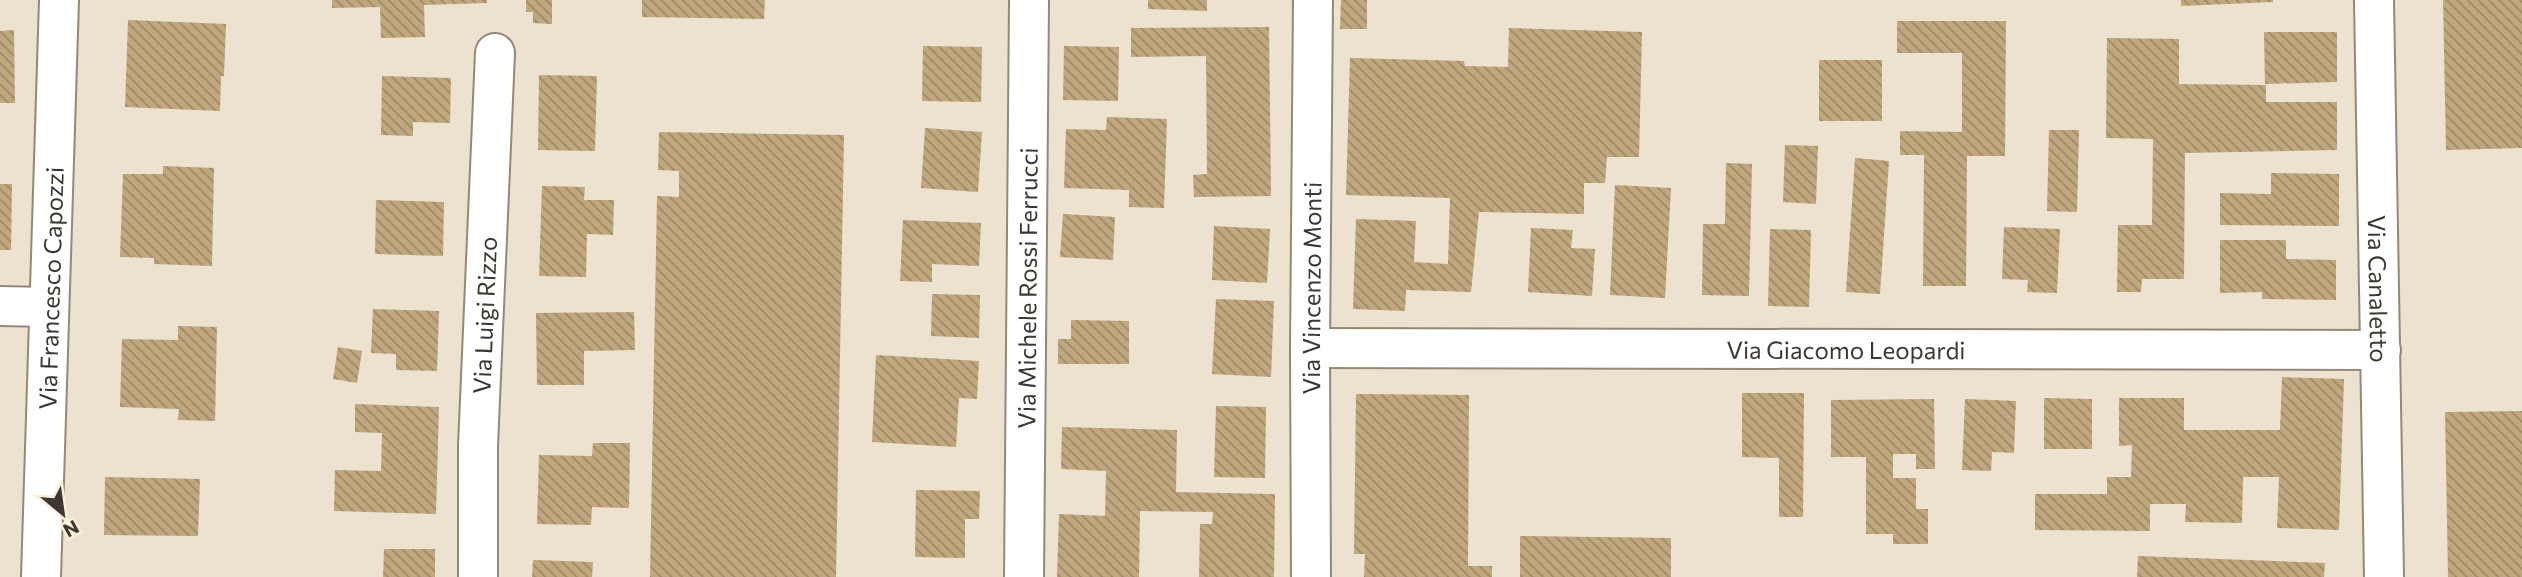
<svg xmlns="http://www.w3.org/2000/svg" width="2522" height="577" font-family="Commissioner,sans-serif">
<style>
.building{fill:url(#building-back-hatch)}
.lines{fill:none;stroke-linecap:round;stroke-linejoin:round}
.minor-casing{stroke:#938978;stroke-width:42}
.minor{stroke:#fff;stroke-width:38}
.labels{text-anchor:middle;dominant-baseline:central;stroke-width:6;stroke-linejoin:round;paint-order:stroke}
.street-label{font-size:24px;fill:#3c3831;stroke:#faefdc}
</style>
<defs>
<pattern id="building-back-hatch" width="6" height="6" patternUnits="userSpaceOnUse" patternTransform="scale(1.75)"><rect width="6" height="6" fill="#c0a77e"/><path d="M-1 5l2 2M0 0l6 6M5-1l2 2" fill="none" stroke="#9d8968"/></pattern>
</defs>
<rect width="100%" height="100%" fill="#ede1cf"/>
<g class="building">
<polygon points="332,0 487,0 487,3 424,5 425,37 381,38 380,7 332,8"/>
<polygon points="526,0 552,0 552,24 533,23 533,12 526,12"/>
<polygon points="642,0 765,0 764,19 642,17"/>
<polygon points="1148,0 1207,0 1207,11 1148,9"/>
<polygon points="1341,0 1367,0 1367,29 1340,29"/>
<polygon points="2181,0 2273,0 2273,2 2181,6"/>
<polygon points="2443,0 2522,0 2522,148 2446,150"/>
<polygon points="128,20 226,24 224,76 221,76 220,111 125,107"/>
<polygon points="1897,21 2006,21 2005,156 1967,156 1966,286 1923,286 1924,155 1900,155 1900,131 1962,132 1962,53 1897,53"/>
<polygon points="1269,27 1271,196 1194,197 1193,175 1207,174 1206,56 1131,57 1131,28"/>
<polygon points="1509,28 1642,32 1639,157 1607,157 1605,183 1584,183 1584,214 1479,212 1471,292 1406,290 1405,311 1353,309 1356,219 1416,221 1414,262 1448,264 1450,198 1346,195 1350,58 1464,61 1465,66 1508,67"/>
<polygon points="14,30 15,103 0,103 0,31"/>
<polygon points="2264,32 2337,32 2337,82 2265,84"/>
<polygon points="2107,38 2179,39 2179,84 2266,85 2266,102 2337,102 2337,150 2185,153 2184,279 2142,279 2141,292 2117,292 2118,225 2152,225 2153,139 2106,138"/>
<polygon points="923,46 982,47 981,102 922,101"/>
<polygon points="1064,46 1119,47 1118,101 1063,100"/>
<rect x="1819" y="60" width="63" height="61"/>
<polygon points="539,75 597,76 595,151 538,150"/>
<polygon points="382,76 451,78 450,123 413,122 413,136 381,135"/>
<polygon points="1107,117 1167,119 1164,208 1129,207 1129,190 1064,188 1066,129 1106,130"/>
<polygon points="925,128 982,132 978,192 921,188"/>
<polygon points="2049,130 2079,130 2077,212 2047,211"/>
<polygon points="659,132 844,135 836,577 650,577 657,196 679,197 679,171 658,170"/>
<polygon points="1785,145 1818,146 1816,204 1783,202"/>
<polygon points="1855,158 1889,161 1880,294 1846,292"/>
<polygon points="1726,163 1752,164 1749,296 1702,295 1703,224 1725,224"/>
<polygon points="163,166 214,168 212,266 154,264 154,258 120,257 123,174 163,174"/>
<polygon points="2271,173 2339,174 2339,226 2220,225 2220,193 2271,194"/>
<polygon points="0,184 12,184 11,250 0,250"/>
<polygon points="1615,185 1671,188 1665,298 1610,295"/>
<polygon points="542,186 585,187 584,200 614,200 613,235 587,234 586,277 539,276"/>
<polygon points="376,200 444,202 443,256 375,254"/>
<polygon points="1063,214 1115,217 1113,260 1060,257"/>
<polygon points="903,220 981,223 979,266 932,264 932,282 900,281"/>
<polygon points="1214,226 1270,229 1267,283 1212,280"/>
<polygon points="2004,227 2060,229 2057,293 2027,292 2028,280 2002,279"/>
<polygon points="1531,228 1573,230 1571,248 1595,249 1592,296 1528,292"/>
<polygon points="1770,229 1811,230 1809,307 1768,306"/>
<polygon points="2220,240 2286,240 2286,259 2336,260 2336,300 2262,299 2262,292 2220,293"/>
<polygon points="932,294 980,295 979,338 931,336"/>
<polygon points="1216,299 1274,301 1271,377 1212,374"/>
<polygon points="373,309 439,311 437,371 396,370 396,354 371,353"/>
<polygon points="634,312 635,350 584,351 584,385 537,385 536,313"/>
<polygon points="1071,320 1129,321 1129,364 1058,364 1058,339 1071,339"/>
<polygon points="178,326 217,327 215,421 178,420 179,409 120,407 122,339 178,340"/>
<polygon points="338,347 362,351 357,383 333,379"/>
<polygon points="876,355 979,361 977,399 959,398 956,447 872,442"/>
<polygon points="2282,377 2344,379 2339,530 2277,528 2279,477 2243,477 2242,523 2185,522 2186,504 2150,504 2150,531 2035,530 2035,494 2107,494 2107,477 2131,477 2132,445 2119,446 2119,398 2184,398 2184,430 2280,430"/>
<polygon points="1742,393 1804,393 1803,517 1779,517 1779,458 1742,457"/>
<polygon points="1356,394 1469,395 1468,566 1492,566 1492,577 1364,577 1365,554 1354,554"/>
<polygon points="2044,398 2092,399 2092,449 2044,449"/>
<polygon points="1934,399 1935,469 1916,469 1916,454 1893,454 1893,478 1916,478 1916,509 1928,509 1928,544 1893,544 1893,534 1866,534 1866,457 1831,457 1831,400"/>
<polygon points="1965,399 2016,401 2014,453 1992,452 1991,471 1962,470"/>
<polygon points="355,404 439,407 436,514 334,511 335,470 381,471 382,433 355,432"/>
<polygon points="1216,406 1266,407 1265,478 1214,477"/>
<polygon points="2522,411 2522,577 2448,577 2445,412"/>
<polygon points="1062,427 1177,430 1176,492 1275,494 1274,577 1199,577 1200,524 1212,524 1213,512 1140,511 1139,577 1057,577 1059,514 1105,516 1106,471 1061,469"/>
<polygon points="593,443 630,443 629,508 592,507 591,525 537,524 539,455 592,456"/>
<polygon points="105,477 200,479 198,536 104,535"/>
<polygon points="916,490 980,491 979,519 965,519 965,558 915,557"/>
<polygon points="1520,536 1671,538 1671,577 1520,577"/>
<polygon points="384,549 435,549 435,577 383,577"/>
<polygon points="2138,556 2325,563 2324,577 2137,577"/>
<polygon points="533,560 593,562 592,577 532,577"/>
</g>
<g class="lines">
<defs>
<g id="minor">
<path id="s1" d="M2374 0 2384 577"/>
<polyline points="0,306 49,307"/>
<path id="s2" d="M1310 348 2381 350"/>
<path id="s3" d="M41 577 59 0"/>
<path id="s4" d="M478 577V446L495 53"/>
<path id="s5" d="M1024 577 1029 0"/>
<path id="s6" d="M1311 577 1310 348 1313 0"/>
</g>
</defs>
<use href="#minor" class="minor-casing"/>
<use href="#minor" class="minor"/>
</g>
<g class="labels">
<g class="street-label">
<text stroke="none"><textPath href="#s3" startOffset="289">Via Francesco Capozzi</textPath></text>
<text stroke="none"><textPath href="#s5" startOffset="289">Via Michele Rossi Ferrucci</textPath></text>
<text stroke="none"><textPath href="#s6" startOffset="289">Via Vincenzo Monti</textPath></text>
<text stroke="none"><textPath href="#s1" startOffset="289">Via Canaletto</textPath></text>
<text stroke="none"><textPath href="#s4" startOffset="262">Via Luigi Rizzo</textPath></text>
<text stroke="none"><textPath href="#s2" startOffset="536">Via Giacomo Leopardi</textPath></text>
</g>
</g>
<g transform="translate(63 514) rotate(151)" stroke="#faefdc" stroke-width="5" paint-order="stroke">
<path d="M0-5L12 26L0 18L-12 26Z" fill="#3c3831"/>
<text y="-10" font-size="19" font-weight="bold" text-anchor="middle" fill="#3c3831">N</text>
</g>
</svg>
